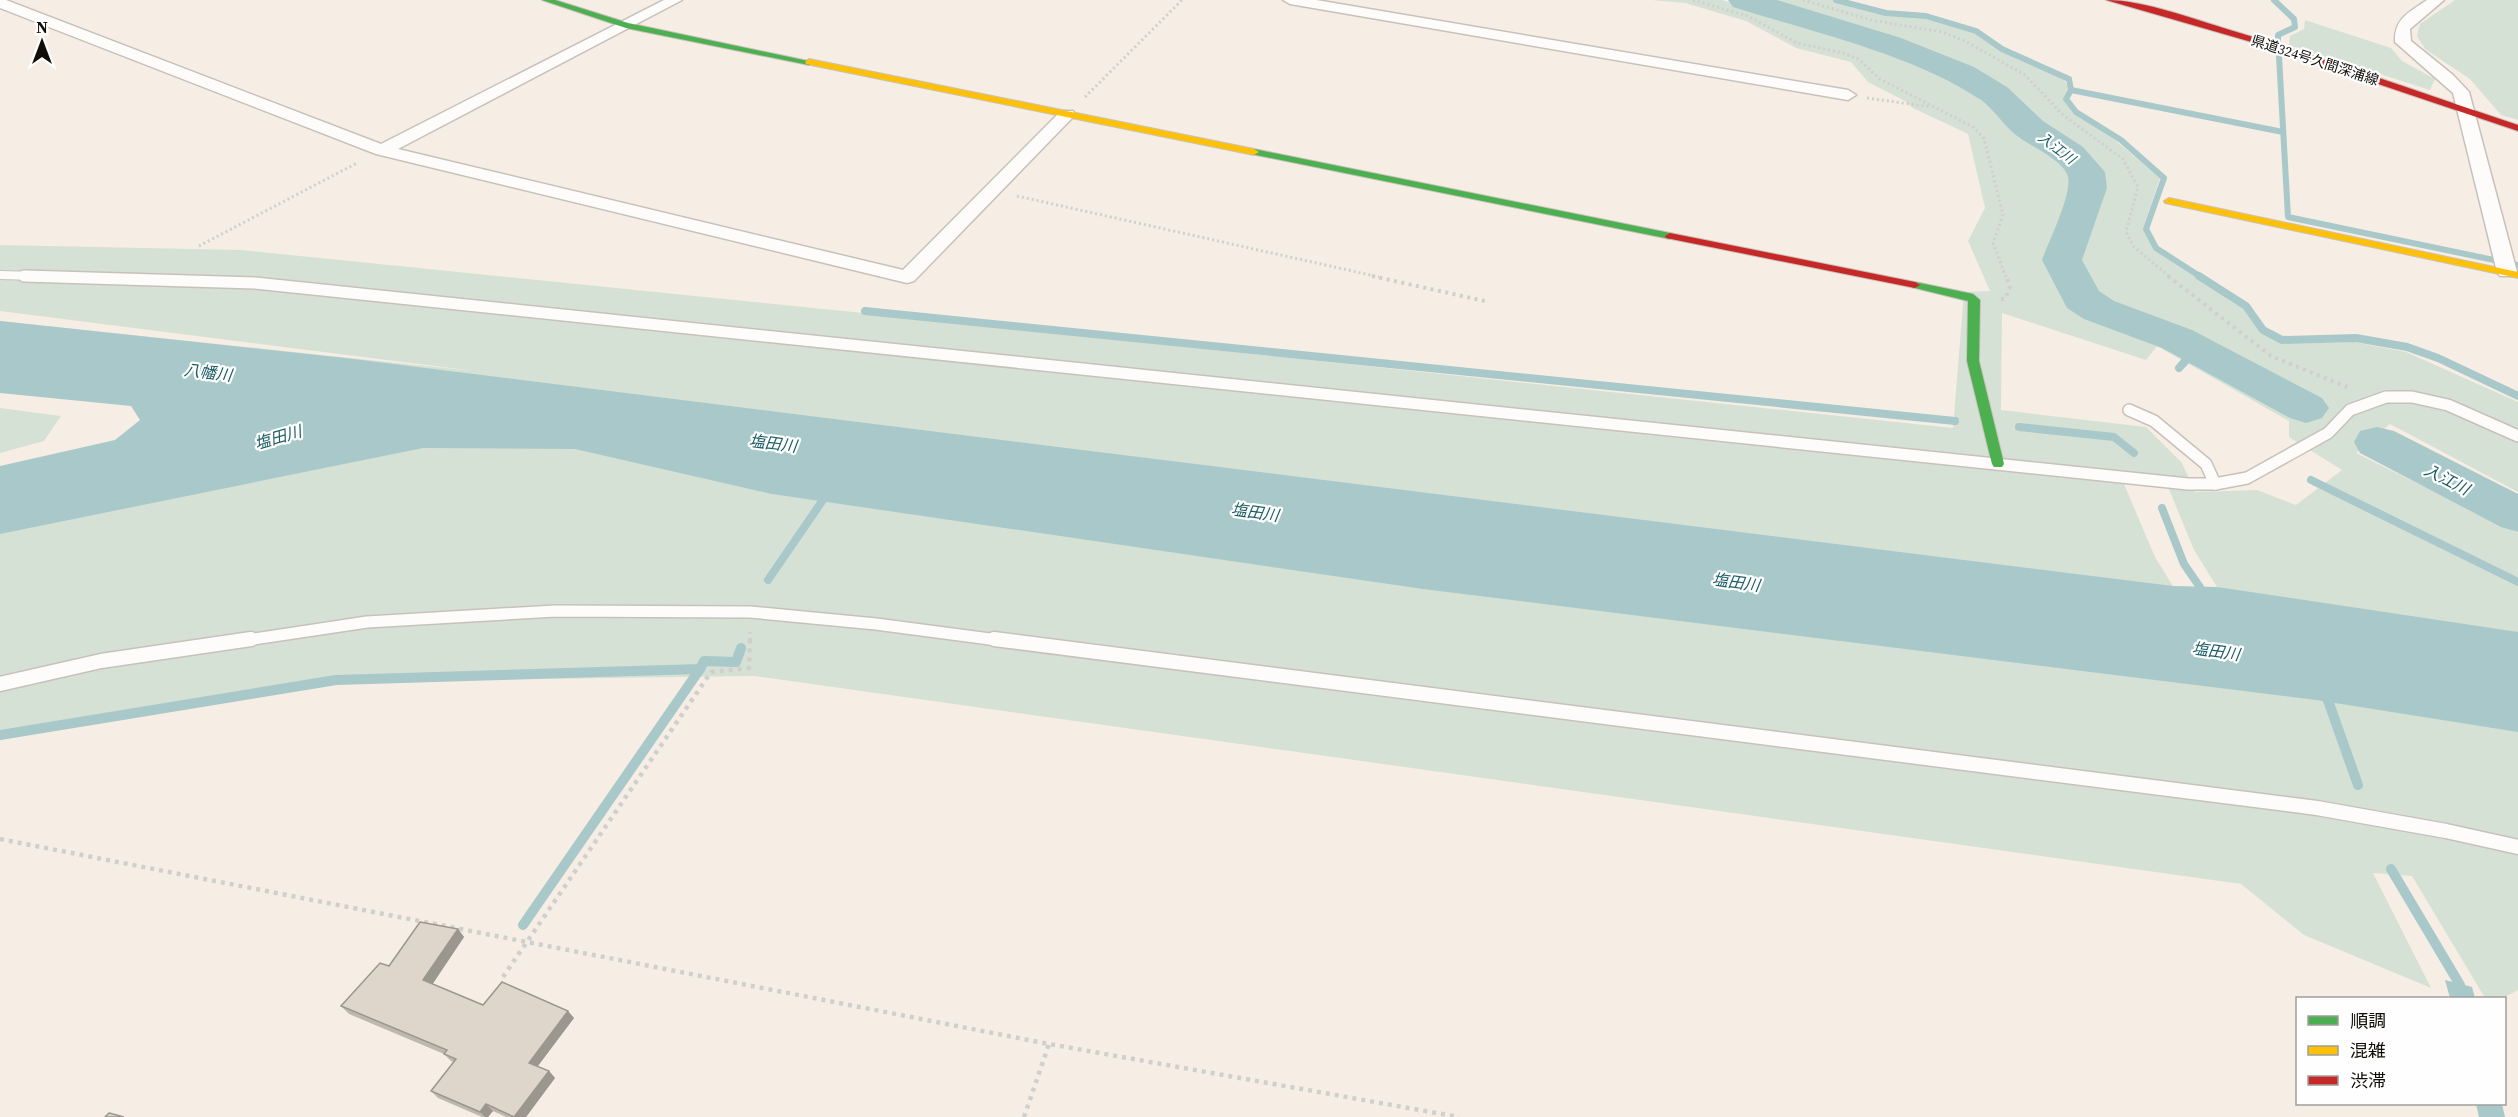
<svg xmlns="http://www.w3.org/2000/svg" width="2518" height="1117" font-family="'Source Serif 4','Noto Sans JP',serif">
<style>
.green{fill:#d6e1d5;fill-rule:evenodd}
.water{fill:#a9c8c9}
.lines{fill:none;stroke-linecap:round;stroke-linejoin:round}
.stream-far2{stroke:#a9c8c9;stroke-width:6}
.stream-far1{stroke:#a9c8c9;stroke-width:8}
.stream{stroke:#a9c8c9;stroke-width:10}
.river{fill:#a9c8c9;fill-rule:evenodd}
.lane-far2-casing{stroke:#c8c1ba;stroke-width:10}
.lane-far1-casing{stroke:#c8c1ba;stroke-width:14}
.lane-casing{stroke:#c8c1ba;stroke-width:17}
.street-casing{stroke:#c8c1ba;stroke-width:3}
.fast-casing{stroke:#c8c1ba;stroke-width:2}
.slow-casing{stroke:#c8c1ba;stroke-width:2}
.jam-casing{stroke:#c8c1ba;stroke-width:2}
.path-far2{stroke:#d1cfcd;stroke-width:3;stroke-dasharray:2 3;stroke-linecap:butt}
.path-far1{stroke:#d1cfcd;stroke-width:4;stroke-dasharray:3 4.5;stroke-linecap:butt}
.path{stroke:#d1cfcd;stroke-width:4.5;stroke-dasharray:4 5;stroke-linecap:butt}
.lane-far2{stroke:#fefcfb;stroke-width:8}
.lane-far1{stroke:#fefcfb;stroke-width:11}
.lane{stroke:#fefcfb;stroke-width:14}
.street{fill:#fefcfb;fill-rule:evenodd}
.fast{fill:#4caf50;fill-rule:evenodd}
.slow{fill:#ffc107;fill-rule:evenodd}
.jam{fill:#c62828;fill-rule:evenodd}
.wall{fill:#bfb8af}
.shaded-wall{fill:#9b968e}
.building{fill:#ded6cb;stroke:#9b968e;stroke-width:1.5}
.labels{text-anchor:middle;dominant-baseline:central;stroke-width:4.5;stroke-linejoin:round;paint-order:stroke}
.far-street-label{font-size:14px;fill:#110d07;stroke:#fefefe}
.far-water-label{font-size:14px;font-style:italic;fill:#1b5d64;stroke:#fefefe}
.water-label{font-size:16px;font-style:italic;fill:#1b5d64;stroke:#fefefe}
</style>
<rect width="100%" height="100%" fill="#f6eee4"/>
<g class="green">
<path d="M1652 0H1722L1900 53 1976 90 2016 127 2057 158 2071 180 2052 264 2087 313 2172 345 2301 413 2312 406 2200 341 2109 307 2075 274 2100 183 2081 159 1995 88 1924 51 1752 0H1834L1882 14 1928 18 1972 32 1997 49 2044 68 2064 79 2068 88 2063 98 2072 112 2116 141 2160 178 2143 229 2153 248 2242 307 2260 330 2283 344 2354 342 2406 352 2518 402V492L2390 424 2356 453 2518 533V662L2250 621 2217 587 2194 550 2164 477 2118 470 2155 557 2173 586 2201 615 0 339V321L474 371 0 311V245L241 250 883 315 1953 428 1964 292 1990 291 1968 241 1985 208 1968 134 1913 108 1905 101 1868 82 1851 62 1796 48 1746 21 1685 3ZM2002 313 2146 360 2157 346 2289 421V437L2342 470 2296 505 2257 490 2195 492 2182 463 2146 427 2001 410Z"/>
<polygon points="2455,0 2518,0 2518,120 2501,115 2470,79 2425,49 2417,36 2420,24"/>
<polygon points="2305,20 2391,48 2402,61 2435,79 2430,90 2289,45 2290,36 2304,29"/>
<polygon points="0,408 61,416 44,441 0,453"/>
<polygon points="424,410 2518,705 2518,990 2503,998 2485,998 2412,876 2373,873 2431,988 2304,935 2241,884 754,676 337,682 0,739 0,515"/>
</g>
<g class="water">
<polygon points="0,321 345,358 2173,586 2217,587 2518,632 2518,732 2316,700 1423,589 772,494 575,449 423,448 0,534 0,466 115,440 140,420 131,406 0,393"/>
<polygon points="2445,980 2472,987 2475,998 2450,998"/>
<polygon points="2476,1104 2502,1104 2505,1117 2479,1117"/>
</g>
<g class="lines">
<g class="stream-far2">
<polyline points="1836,0 1886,13 1926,16 1976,31 2002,49 2069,79 2071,90 2066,99 2076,112 2121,140 2164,178 2146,229 2156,248 2201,277"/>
<polyline points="2274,0 2294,19 2295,27 2278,35 2278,41"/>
<polyline points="2279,56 2288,217 2518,265"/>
<polyline points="2071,90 2283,132"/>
</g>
<g class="stream-far1">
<polyline points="2199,276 2246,306 2263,330 2282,340 2356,338 2407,347 2438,358 2518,396"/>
<polyline points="865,311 1955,421"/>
<polyline points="2179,368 2196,349"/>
<polyline points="2019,427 2114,437 2134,453"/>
<polyline points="2311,480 2518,582"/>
<polyline points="2162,508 2184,564 2206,596"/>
<polyline points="768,580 827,494"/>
</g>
<g class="stream">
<polyline points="2325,692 2358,785"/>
<polyline points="0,735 336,680 700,669 704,661 736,662 741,648"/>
<polyline points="2391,869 2460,985 2463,998"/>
<polyline points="523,925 700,669"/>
</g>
<g class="river">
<path d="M1728 0H1777L1901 38 1974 67 2007 87 2043 121 2083 147 2105 172 2107 188 2082 260 2099 291 2114 301 2192 330 2322 398 2329 408 2322 418 2306 423 2290 418 2162 348 2084 319 2067 308 2042 260C2048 243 2075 189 2067 174 2059 158 2034 148 2020 138 2005 128 1995 110 1981 100 1915 55 1810 31 1733 7Z"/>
<polygon points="2377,427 2394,431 2518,494 2518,532 2501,527 2360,453 2354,442 2360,431"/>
</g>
<defs>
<polyline id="lane-far2" points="0,275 72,277"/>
<g id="lane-far1">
<polyline points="24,276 255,283 2188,484 2215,484 2247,478 2328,433 2350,410 2386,397 2412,397 2448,405 2518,436"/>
<polyline points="2129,410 2154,421 2206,464 2215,484"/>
<polyline points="241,641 367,622 555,611 750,612 876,624 1005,641"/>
</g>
<g id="lane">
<polyline points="994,639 2317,808 2446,831 2518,847"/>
<polyline points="0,684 101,661 251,639"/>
</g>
<g id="street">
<polygon points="0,0 6,0 381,144 664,0 682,0 398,149 903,270 1061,111 1073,111 1075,115 914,281 907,283 376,154 0,8"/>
<polygon points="1283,0 1316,0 1848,90 1856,95 1848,100 1290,4"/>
<path d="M2427 0H2444L2410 29 2411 41 2453 75 2469 92 2517 272 2514 276H2500L2497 272 2453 93 2395 42C2394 18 2410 12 2427 0Z"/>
</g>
<g id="fast">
<polygon points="542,0 555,0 628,23 813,62 809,65 626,28"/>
<polygon points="1254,149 1670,233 1675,236 1670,239 1251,154 1249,152"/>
<polygon points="1915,282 1973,294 1980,300 1979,361 2004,464 2002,467 1994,467 1992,464 1967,361 1968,301 1911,287 1910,285"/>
</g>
<g id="slow">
<polygon points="809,59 1254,149 1259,152 1254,155 806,64 805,62"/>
<polygon points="2169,198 2518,272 2518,278 2165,203 2164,201"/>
</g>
<g id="jam">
<path d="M2106 0C2143 0 2194 19 2230 30 2327 59 2422 93 2518 125V131L2262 45Z"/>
<polygon points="1670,233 1915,282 1920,285 1915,288 1666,238 1665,236"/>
</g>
</defs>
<use href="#lane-far2" class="lane-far2-casing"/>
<use href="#lane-far1" class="lane-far1-casing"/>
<use href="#lane" class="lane-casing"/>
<use href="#street" class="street-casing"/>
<use href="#fast" class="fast-casing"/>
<use href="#slow" class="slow-casing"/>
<use href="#jam" class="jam-casing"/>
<g class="path-far2">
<polyline points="1693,0 1748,16 1797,43 1843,53 1858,59 1880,79 1973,127 1984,138 2003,215 1993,243 2006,277"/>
<polyline points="1803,0 1871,20 1942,32 1965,41 2025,75 2063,115 2123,159 2138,187 2126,232 2134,247 2170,277"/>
<polyline points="1085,97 1182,0"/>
<polyline points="1867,98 1931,107"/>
<polyline points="1017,196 1379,277"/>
<polyline points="199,246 357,163"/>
</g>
<g class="path-far1">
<polyline points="1372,276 1489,302"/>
<polyline points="2168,276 2271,356 2352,389"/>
<polyline points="2001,299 2005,299 2010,287 2006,276"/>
<polyline points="750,641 750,632"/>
</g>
<g class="path">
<polyline points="0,839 1049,1044 1459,1117"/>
<polyline points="503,977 711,672 749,668 750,639"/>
<polyline points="1024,1117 1049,1044"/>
</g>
<use href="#lane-far2" class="lane-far2"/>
<use href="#lane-far1" class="lane-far1"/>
<use href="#lane" class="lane"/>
<use href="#street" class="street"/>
<use href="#fast" class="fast"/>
<use href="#slow" class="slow"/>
<use href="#jam" class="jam"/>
</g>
<polygon class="wall" points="458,929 464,937 432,984 483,1005 574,1018 537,1066 549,1071 555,1078 526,1117 506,1117 493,1111 488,1117 482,1117 438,1098 431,1091 454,1062 451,1061 444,1054 349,1014 341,1006 389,966"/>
<g class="shaded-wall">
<polygon points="458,929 464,937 430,988 423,980"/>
<polygon points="568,1011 574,1018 535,1070 529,1063"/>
<polygon points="549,1071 555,1078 526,1117 514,1117"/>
<polygon points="486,1104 493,1111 488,1117 485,1117 480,1112"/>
</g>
<g class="building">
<polygon points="420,922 458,929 423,980 483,1005 502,982 568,1011 529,1063 549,1071 514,1117 486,1104 480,1112 431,1091 456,1059 444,1054 447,1050 341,1006 380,963 389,966"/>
<polygon points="109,1113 124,1117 105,1117"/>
</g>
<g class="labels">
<g class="far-street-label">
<text transform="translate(2315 60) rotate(18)">県道324号久間深浦線</text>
</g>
<g class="far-water-label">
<text transform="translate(2057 148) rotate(37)">入江川</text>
</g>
<g class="water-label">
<text transform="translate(208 372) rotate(7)">八幡川</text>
<text transform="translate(278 437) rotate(-16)">塩田川</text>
<text transform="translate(773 443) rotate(7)">塩田川</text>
<text transform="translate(2447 479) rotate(27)">入江川</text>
<text transform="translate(1255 512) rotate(8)">塩田川</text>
<text transform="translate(1736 582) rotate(8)">塩田川</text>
<text transform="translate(2216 651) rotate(8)">塩田川</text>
</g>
</g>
<rect x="2296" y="997" width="210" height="108" fill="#fefefe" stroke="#9f9e9b" stroke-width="1.5"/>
<rect x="2308" y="1016" width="30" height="9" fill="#4caf50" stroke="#9f9e9b" stroke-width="1.5"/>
<text x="2350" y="1027" font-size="18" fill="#110d07">順調</text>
<rect x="2308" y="1046" width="30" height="9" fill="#ffc107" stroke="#9f9e9b" stroke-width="1.5"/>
<text x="2350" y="1057" font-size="18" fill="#110d07">混雑</text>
<rect x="2308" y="1076" width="30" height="9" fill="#c62828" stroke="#9f9e9b" stroke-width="1.5"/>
<text x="2350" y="1087" font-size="18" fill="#110d07">渋滞</text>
<g transform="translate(42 42)" stroke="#fefefe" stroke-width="4.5" paint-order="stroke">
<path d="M0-4.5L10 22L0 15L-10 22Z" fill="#110d07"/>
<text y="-9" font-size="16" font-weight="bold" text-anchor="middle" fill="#110d07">N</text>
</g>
</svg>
